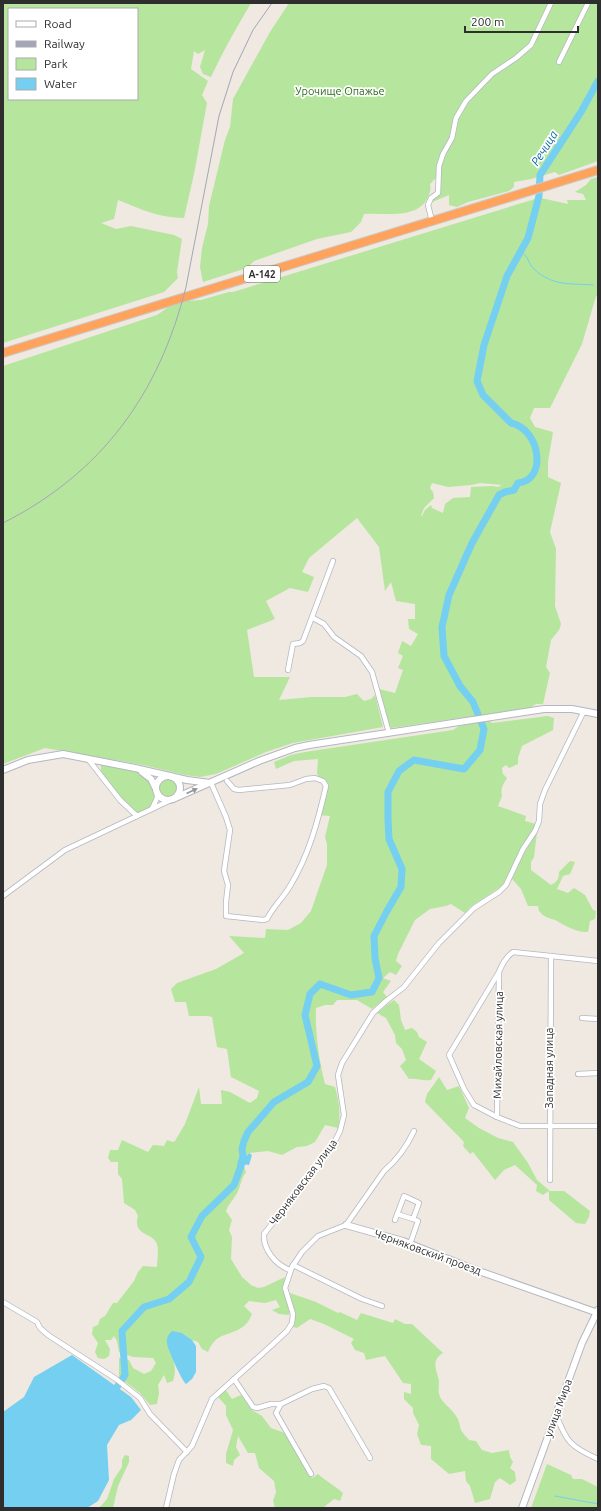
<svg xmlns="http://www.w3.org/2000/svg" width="601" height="1511" font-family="Ubuntu,sans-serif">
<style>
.green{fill:#b6e59e;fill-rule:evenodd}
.water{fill:#75cff0}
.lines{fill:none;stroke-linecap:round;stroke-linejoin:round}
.stream{stroke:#75cff0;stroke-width:1}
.river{stroke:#75cff0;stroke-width:7}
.street-casing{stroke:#b4b7c1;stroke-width:6}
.secondary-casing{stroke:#b4b7c1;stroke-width:8}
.highway-casing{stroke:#c9c9c9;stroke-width:10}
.street{stroke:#fff;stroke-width:4.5}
.secondary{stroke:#fff;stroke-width:6}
.highway{stroke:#ffa35c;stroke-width:8}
.rail{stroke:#a3a6b8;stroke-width:1}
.oneway{fill:#969696}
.labels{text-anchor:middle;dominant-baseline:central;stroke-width:3.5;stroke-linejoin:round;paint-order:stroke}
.shield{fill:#fff;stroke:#6d6d6d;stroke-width:1}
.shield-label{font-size:10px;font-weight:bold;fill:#2e2e2e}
.park-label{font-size:11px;fill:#2c6e1b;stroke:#fff}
.street-label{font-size:11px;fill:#2e2e2e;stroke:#fff}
.water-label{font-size:12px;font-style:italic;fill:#0d6fa3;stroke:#fff}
</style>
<rect width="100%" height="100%" fill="#efe9e1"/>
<g class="green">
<path d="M3 3H251C237 27 223 51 211 77L203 74 200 67 205 50 198 54 194 51 191 69 208 81 202 95 207 103 194 174 184 218C160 218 140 209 118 200L114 219 101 223 116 229 131 226 174 235 182 239 177 272 178 278 164 292 3 343ZM9 9H137V99H9Z"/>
<path d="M289 3H598V161L559 175 555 172 531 179 514 182V187L509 191 468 202 457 207 449 205V195L430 203 437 187 438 176 430 184C431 191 430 193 427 199 415 220 385 212 364 214L361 222 351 232 317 239 254 261 247 268 203 282 200 267 202 248 208 224 209 206 225 140 230 127 233 99 270 32Z"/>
<path d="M598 177V296H596L582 344 550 408H534L530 418 535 427 553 432 548 462V477L561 483 550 532 556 549 555 606 561 624 559 630 551 640 546 667 550 673 543 704H536L530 708 391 728 389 725 377 692 379 689 395 693 403 670 398 668 403 656 398 653 402 641 411 646 418 634 409 629 408 619H415V604L396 601 391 582 385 591 379 547 357 518 309 558 302 572 314 577 308 592 290 588 266 601 275 619 247 630 254 677H290L279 700 312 697H345L357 694 364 701 371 699 375 695 383 727 293 743 266 752 216 774 200 777 185 775 143 765 45 748 3 764V366L157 315 170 306 186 301 201 300 229 292H233L535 199 537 210 541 198 568 204 567 200H586L583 194 575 192 586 185 591 179ZM432 483 448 487 471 485 480 483 502 485 498 487 492 486 471 487 470 497 453 498 445 504 443 513 432 508 431 505 425 510 422 516H421L424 508 434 498 433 492 430 488Z"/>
<path d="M548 716 554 718 553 730 522 746 518 758V764L509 768 506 765 502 768 503 774 507 778C503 784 500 789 502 796L498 806 526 816 525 821 536 824 522 848 502 886 470 907 465 913 451 904 446 906 430 909 415 920 398 954 396 961 402 966 396 975 390 972 383 978 391 981 383 992 387 997 372 1009 357 1000H337L333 1005H325L316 1008C315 1033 319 1060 325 1084L335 1087C339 1101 341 1113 338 1128L325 1125 315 1142 307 1146 297 1147 282 1155 268 1151 249 1153 247 1156H242L239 1158 240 1164 244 1166 246 1172C240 1180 241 1187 236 1195 232 1202 229 1203 226 1211L232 1220 229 1230 232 1237 231 1259 242 1277 251 1285 258 1288 264 1287 285 1277C282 1292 290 1301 289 1315L279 1314 272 1310 280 1307 276 1300 265 1303 249 1301 244 1306 252 1314C250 1318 248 1323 245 1325 230 1338 217 1330 208 1352L202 1349 198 1342 192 1340 182 1333 169 1350C174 1361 177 1369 173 1381L167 1383 164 1375 158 1385 159 1393 157 1404 150 1405 140 1393 119 1377V1358L129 1360 133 1368 144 1374 151 1371 156 1363 153 1358 133 1357 119 1352 117 1341 114 1336 111 1340H105L110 1349 109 1356 104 1359 98 1358 95 1352 98 1343 92 1334 93 1327 98 1325 100 1319 105 1316 113 1303H117L134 1281 138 1272 143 1266 157 1267C157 1261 159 1251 157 1244 153 1232 132 1236 138 1216L135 1210 124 1203 122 1179 118 1174V1162H111L108 1158 110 1150H118L122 1140 148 1152 153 1145 164 1146 167 1140 173 1142 175 1141 185 1124 199 1087 201 1104H222L221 1090 230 1092 250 1103 257 1098 259 1091 231 1077 227 1049 217 1047 212 1017 208 1016H189L186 1002H175L171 989 177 983 216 969 244 953 229 936 265 938 266 929 288 930 301 923 311 911 327 865V844L325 837 330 816 318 815 326 786 317 774 318 759 294 761 276 769 274 762 291 755 305 752 453 730 459 726 489 720 492 723Z"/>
<path d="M101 765C108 764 137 770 143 774 160 786 159 810 137 813L117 793 101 771Z"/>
<circle cx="168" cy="788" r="9"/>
<path d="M537 832 534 857 531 862V870L551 885C557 882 559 879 559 872L570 861 575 862 570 874 563 876 557 889 568 893 574 888 585 895 593 910 596 911 595 919 590 921 588 932C578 933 565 926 557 921 552 918 544 918 540 912 539 912 538 907 538 906H528L521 889 512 879 522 857Z"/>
<path d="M394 1000 399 1005 401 1020 405 1030 412 1028 417 1032 419 1037 427 1042 419 1059 436 1071 431 1080C423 1081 416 1078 409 1079L400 1066 406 1060 402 1049 396 1043 395 1035 386 1018 377 1013 388 1004Z"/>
<polygon points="439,1077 447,1090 459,1086 469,1108 465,1118 479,1128 498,1138 513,1142 528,1163 537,1180 550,1191 564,1191 590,1211 589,1217 585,1224 576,1223 549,1200 549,1191 543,1195 536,1191 537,1185 515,1165 504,1170 495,1180 473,1152 470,1154 463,1146 464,1142 425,1102 427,1094"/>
<path d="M290 1293 316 1302 338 1313 340 1312 357 1320 361 1313 393 1323 395 1319 405 1324H412L443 1353C430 1361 437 1370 439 1381 439 1385 438 1390 439 1394 442 1404 451 1407 456 1416 460 1422 459 1424 461 1430 463 1434 467 1437 469 1440L476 1441 482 1450 492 1453 509 1450 510 1457 513 1462 510 1468 515 1472 516 1481 510 1485 500 1478 495 1482 490 1499 475 1503 470 1486 466 1481 465 1471 449 1474 431 1459V1446L421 1445 417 1434 419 1425 413 1413V1408L404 1399V1392L411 1394V1384L403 1383 385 1356 366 1360 364 1353 355 1350 351 1343 354 1339 324 1324 310 1319 297 1328 293 1327 295 1316Z"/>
<path d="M225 1389 232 1399 241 1395 252 1410 262 1416 271 1428 285 1433 312 1478 318 1474C326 1481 335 1486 343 1493L340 1501 334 1499 323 1508H275L273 1501 276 1492 274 1481 259 1468 255 1453H248L238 1436 236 1447 240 1455 234 1460 233 1466 226 1463V1454L233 1430 226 1415V1406L218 1397Z"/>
<polygon points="125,1455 129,1456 129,1462 118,1486 113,1508 99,1508 107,1499 114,1479 122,1467 122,1460"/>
<polygon points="547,1464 571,1475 573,1479 582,1479 598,1487 598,1508 531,1508"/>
</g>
<g class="water">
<path d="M249 1153 252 1155 249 1165 240 1164V1172H238C236 1164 237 1155 247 1156Z"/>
<path d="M172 1331 182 1333 192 1340 196 1346V1372L192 1379 186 1384C182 1381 167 1348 167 1343 166 1338 169 1334 172 1331Z"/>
<polygon points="72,1355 131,1397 141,1410 131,1420 119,1425 107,1445 109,1480 98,1501 87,1508 3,1508 3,1412 24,1397 34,1377"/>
</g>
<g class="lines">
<g class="stream">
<path d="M521 252C529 256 528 264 534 269 553 287 571 283 593 285"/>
<polyline points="555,1496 598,1504"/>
</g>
<path class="river" d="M117 1387 125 1375 122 1331 144 1307 169 1299 189 1282 201 1257 191 1237 202 1216 234 1185 241 1166 243 1156 242 1149 244 1141 248 1132 274 1102 308 1082 317 1066 305 1015 310 994 320 984 351 995 372 992 379 978 375 958 374 936 387 911 401 887 402 869 389 839 388 819V792L399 771 414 760 464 769 480 750 484 729 473 702 460 686 444 656 442 627 449 595 472 543 499 495 505 492 514 490 518 483C548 480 540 429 511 423L483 395 477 381 484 345 507 276 528 238 539 196 540 175 581 112 598 81"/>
<defs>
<g id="street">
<polyline points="559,62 588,3"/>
<polyline points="432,221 428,205 431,198 438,193 439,166 443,154 452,138 456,118 466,101 492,74 516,58 531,45 551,3"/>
<polyline points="313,618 324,624 334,637 361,656 372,672 389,733"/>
<polyline points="288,670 293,644 300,643 303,641 333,561"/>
<polyline points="88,759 120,800 137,816"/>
<path d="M211 783 226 817 230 830 224 871 228 885 226 902V916L263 920 267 919C273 907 283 898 290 886 309 855 318 821 326 786L323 781 315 778 306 779 290 785 239 790 234 789 227 781"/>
<polyline points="152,809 157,798 157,791"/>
<polyline points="3,896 65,850 173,799"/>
<path d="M598 961 513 952C506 957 502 964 499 972L449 1055 464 1089 474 1105 497 1117 520 1126H598"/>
<polyline points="582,1018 598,1019"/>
<polyline points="578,1074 598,1073"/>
<polyline points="497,1117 499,973"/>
<polyline points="550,1180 551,956"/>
<polyline points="397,1214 413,1219"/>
<polyline points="395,1220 404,1196 419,1203 413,1219 418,1221 410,1244"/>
<polyline points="293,1265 362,1299 382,1306"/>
<path d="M290 1270C276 1265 263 1250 264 1234L332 1147 340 1131 344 1115 338 1075 342 1063 373 1013 386 1001 404 987 439 943 474 908 499 892 506 885 523 849 535 831 539 821 540 804 545 790 584 711"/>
<polyline points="3,1302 37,1322 40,1328 48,1335 116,1379 140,1398 150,1414 187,1452"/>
<polyline points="234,1379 253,1407 257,1408 271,1404 281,1404 312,1389 324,1386 329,1388 370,1458"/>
<polyline points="281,1404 276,1413 311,1474"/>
<path d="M556 1414C566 1442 571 1447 598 1459"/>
<path d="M166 1508 174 1474 179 1460 192 1446 212 1399 272 1345 287 1331 292 1323 293 1314 285 1288 292 1267 302 1252 318 1236 346 1225 384 1171C397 1160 407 1146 414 1131"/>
</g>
<g id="secondary">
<polyline points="3,770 28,760 63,754 135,768 187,780 210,783"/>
<polyline points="142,772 151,779 156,789"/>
<circle cx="168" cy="788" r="12"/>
<polyline points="173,799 259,761 295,748 309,745 544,709 572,709 598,714"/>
<polyline points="346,1225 403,1241 473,1269 598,1313"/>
<polyline points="522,1508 582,1343 598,1310"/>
</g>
<polyline id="highway" points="3,353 598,170"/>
</defs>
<use href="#street" class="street-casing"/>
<use href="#secondary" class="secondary-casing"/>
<use href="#highway" class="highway-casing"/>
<use href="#street" class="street"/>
<use href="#secondary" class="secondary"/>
<use href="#highway" class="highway"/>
<path class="rail" d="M3 523C102 473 159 394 186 287L219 116 233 72 253 30 272 3"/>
</g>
<defs><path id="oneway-solid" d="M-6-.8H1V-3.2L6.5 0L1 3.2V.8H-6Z"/></defs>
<use class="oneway" href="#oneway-solid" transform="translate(192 791) rotate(-25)"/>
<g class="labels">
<rect class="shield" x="244" y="266" width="36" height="16" rx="3"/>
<g class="shield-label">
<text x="262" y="274">А-142</text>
</g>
<g class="park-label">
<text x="340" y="91">Урочище Опажье</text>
</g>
<g class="street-label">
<text transform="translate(498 1045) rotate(-89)">Михайловская улица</text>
<text transform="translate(549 1068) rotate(-90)">Западная улица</text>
<text transform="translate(303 1182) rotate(-53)">Черняковская улица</text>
<text transform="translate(428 1252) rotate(20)">Черняковский проезд</text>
<text transform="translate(558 1408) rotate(-70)">улица Мира</text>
</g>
<g class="water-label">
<text transform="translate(544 148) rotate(-58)">Речица</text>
</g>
</g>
<rect width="601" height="1511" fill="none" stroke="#2e2e2e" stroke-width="8"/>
<rect x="8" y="8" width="130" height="92" fill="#ffffff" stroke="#ababab"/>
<rect x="16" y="21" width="20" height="6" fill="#ffffff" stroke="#ababab"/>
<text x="44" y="28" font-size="12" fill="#2e2e2e">Road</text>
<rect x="16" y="41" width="20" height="6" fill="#a3a6b8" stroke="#ababab"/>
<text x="44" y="48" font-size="12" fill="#2e2e2e">Railway</text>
<rect x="16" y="58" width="20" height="12" fill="#b6e59e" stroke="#ababab"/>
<text x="44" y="68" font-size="12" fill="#2e2e2e">Park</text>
<rect x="16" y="78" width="20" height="12" fill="#75cff0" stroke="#ababab"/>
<text x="44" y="88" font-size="12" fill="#2e2e2e">Water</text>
<path d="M465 26v6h113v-6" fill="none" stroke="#2e2e2e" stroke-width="2"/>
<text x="471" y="26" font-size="12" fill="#2e2e2e" stroke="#ffffff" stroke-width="3" paint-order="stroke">200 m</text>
</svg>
